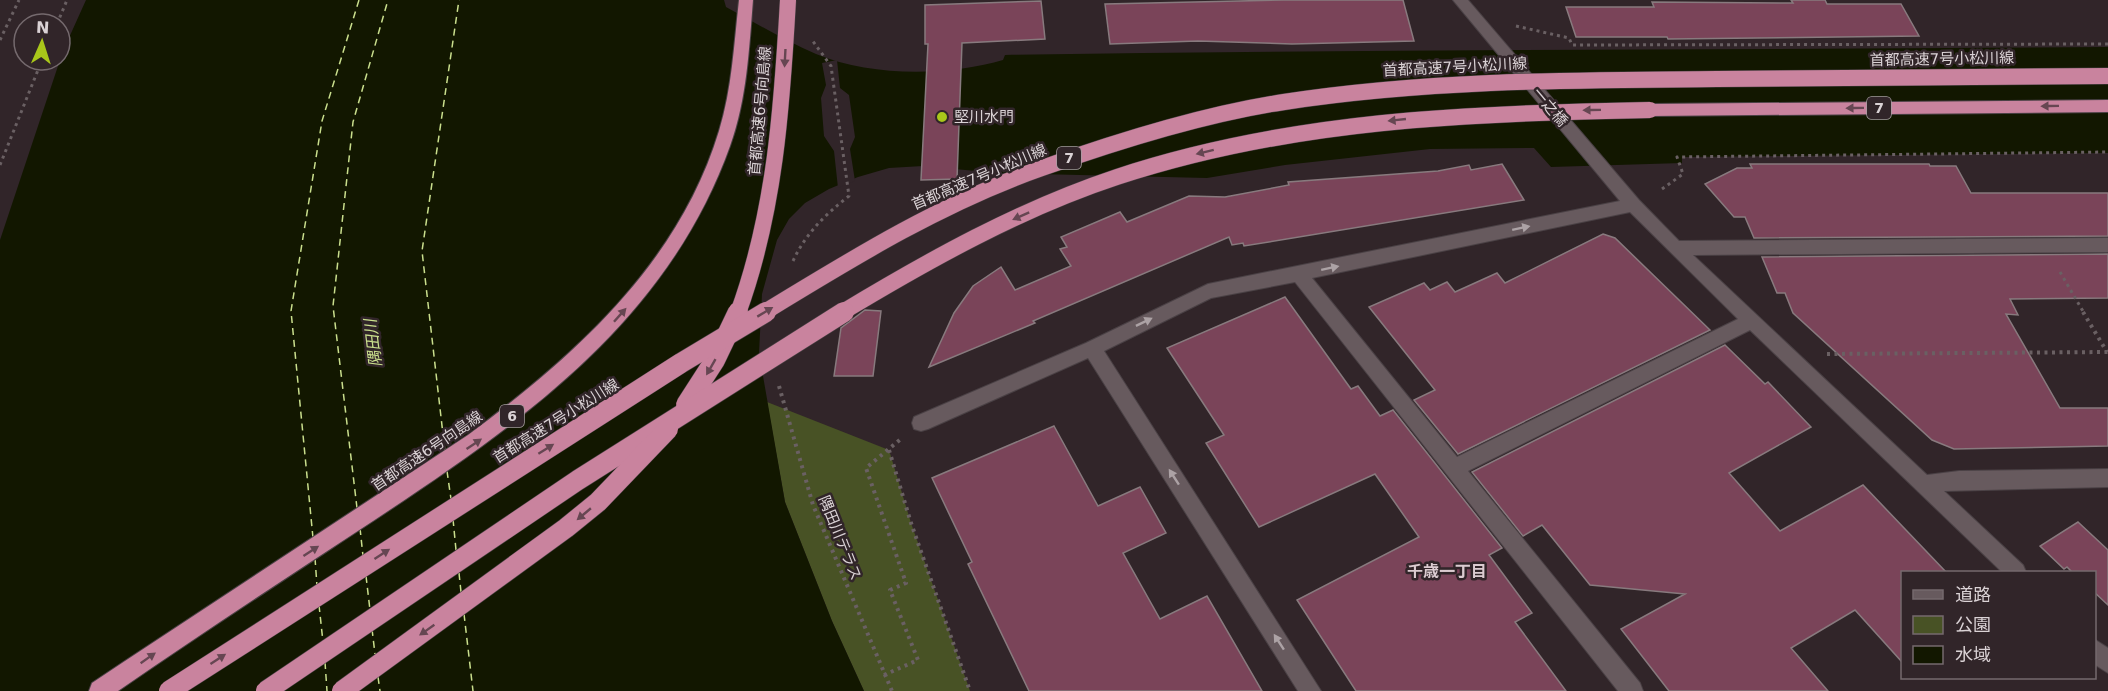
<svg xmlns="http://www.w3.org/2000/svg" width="2108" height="691" font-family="'DejaVu Sans','Noto Sans JP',sans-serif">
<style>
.green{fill:#485225}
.water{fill:#121700}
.pier{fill:#312529}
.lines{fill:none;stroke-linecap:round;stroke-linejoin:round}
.ferry{stroke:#cadf8d;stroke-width:1.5;stroke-dasharray:7 5;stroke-linecap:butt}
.building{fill:#7a4459;stroke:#887a7e;stroke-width:1.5}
.minor-casing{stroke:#4a4145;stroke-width:2}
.highway-casing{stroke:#4a4145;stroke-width:2}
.path-far1{stroke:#6a6063;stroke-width:3;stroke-dasharray:3 4;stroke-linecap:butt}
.path{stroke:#6a6063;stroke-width:4;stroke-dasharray:3 4.5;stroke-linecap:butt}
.minor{fill:#675a5e;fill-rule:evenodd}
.highway{fill:#c9839e;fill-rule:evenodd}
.highway-bridge-far1-casing{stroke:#4a4145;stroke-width:17;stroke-linecap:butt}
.highway-bridge-casing{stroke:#4a4145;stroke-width:21;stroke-linecap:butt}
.highway-bridge-far1{stroke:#c9839e;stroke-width:16}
.highway-bridge{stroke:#c9839e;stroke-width:20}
.oneway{fill:#664652}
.oneway2{fill:#aca2a5}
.poi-dot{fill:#a9c71a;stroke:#312529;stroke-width:2}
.labels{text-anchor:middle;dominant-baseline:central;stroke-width:5;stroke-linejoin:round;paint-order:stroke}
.shield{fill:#312529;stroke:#a79ea1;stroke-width:1.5}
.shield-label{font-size:14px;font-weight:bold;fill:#dad2d5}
.street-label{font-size:15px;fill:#dad2d5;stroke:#312529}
.poi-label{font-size:15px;fill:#dad2d5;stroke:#312529;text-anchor:start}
.water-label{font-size:16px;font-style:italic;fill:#cadf8d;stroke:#312529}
.neighbourhood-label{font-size:16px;font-weight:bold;fill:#dbcbd0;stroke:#312529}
</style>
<rect width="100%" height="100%" fill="#312529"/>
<polygon class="green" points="767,402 889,450 911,523 970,691 864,691 832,621 785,502"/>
<path class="water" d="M86 0H724L726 7C756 23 785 41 816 54 872 77 947 76 1003 60L1005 55C1373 49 1740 50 2108 47V153L1682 157V163L1551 167 1534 148 1430 149 1285 165 1207 178 997 173 923 166 889 168 858 177 829 189 805 203 789 219 777 240 762 294 759 353 785 502 832 621 864 691H0V240L63 51Z"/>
<polygon class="pier" points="837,60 840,88 849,95 855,137 850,149 855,181 838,188 834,151 824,136 821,98 826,85 822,63"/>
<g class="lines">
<g class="ferry">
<polyline points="445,452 422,251 459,0"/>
<polyline points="447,471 451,499"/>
<polyline points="357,508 333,306 353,122 388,0"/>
<polyline points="453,519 456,550"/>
<polyline points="360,528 363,556"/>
<polyline points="313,538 291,311 322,121 359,0"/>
<polyline points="315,558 317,586"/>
<polyline points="459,573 461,592"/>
<polyline points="366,576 370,610"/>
<polyline points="319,605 323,642"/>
<polyline points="464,614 473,691"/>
<polyline points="372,629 375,654"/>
<polyline points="325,662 327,691"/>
<polyline points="378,677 380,691"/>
</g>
</g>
<g class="building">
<polygon points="1283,0 1403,0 1414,41 1292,44 1198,41 1110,44 1105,4"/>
<polygon points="1791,0 1825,0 1827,4 1901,4 1919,36 1668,39 1667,37 1576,37 1566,7 1654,7 1652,2 1793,3"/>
<polygon points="1041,1 1045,39 962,43 957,179 921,180 928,44 925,44 925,5"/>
<polygon points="1502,164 1524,200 1244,246 1243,243 1232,245 1229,237 1033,321 1035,323 929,367 954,313 973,286 1001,267 1015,290 1071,266 1060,249 1067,247 1061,237 1120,212 1127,222 1189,196 1225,197 1289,185 1288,182 1438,171 1469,165 1471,170"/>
<polygon points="1750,164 1929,164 1930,166 1956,166 1971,193 2108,193 2108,236 1754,238 1745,217 1734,217 1705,184 1737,168 1752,168"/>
<polygon points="1603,234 1615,238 1710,330 1458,454 1414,400 1435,390 1369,307 1424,283 1430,290 1447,282 1455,292 1497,273 1505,283"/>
<polygon points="2108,254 2108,298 2010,299 2018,315 2006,314 2060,408 2108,408 2108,446 1954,449 1932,440 1793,313 1785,293 1777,293 1762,257"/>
<polygon points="1285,297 1351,389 1358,386 1380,416 1393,410 1502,548 1489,555 1532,613 1515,622 1566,691 1356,691 1297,600 1419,537 1375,474 1259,527 1206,443 1224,435 1167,348"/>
<polygon points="865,310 881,311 873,376 834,376 841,328"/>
<polygon points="1725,345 1765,384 1768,382 1811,427 1729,473 1780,531 1863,485 1947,573 1902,573 1902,662 1855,610 1791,648 1828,691 1669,691 1621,629 1685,594 1590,585 1542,525 1523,536 1472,472"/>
<polygon points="1054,426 1098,506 1140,487 1166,533 1123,553 1160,619 1207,596 1262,691 1029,691 968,564 972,562 932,478"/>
<polygon points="2078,522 2108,550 2108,605 2094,592 2094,573 2073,573 2067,567 2064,569 2040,546"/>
</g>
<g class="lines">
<defs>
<g id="minor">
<path d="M1453 0H1468L1639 200 1679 241 2108 238V252L1693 255 1927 475 1959 471 2108 469V487L1944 491 2023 565 2026 572H2002L1750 330 1468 471 1640 683 1643 691H1618L1295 282 1211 298 1104 351 1321 691H1298L1088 358 928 429 921 431 914 429 912 423 914 417 1086 343 1208 284 1620 201ZM1630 212 1738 319 1457 457 1312 278Z"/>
<polygon points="2094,639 2108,648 2108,673 2094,664"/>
</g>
<g id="highway">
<path d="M739 0H753C749 49 747 99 730 146 667 322 522 422 373 521 288 577 202 633 118 691H89L92 683 125 661 468 435C575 356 679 263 719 131 732 89 734 44 739 0Z"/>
<polygon points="2108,100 2108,112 1650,116 1644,114 1642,110 1644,106 1650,104"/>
</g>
</defs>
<use href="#minor" class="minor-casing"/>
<use href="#highway" class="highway-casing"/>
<g class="path-far1">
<polyline points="57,24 67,0"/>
<polyline points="1516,26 1569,38 1572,45 2108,44"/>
<polyline points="0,40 19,0"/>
<polyline points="0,165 42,60"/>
<polyline points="1662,189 1683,174 1677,157 2108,152"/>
<path d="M793 261C806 233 825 215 849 196L831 66 812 40"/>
<polyline points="2060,272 2084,313"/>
</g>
<g class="path">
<polyline points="2083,312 2107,352"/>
<polyline points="1827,354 2108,352"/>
<polyline points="779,386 813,505 892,691"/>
<polyline points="889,450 911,523 970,691"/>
<polyline points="884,675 918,660 890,590 906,583 866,468 902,438"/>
</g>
<use href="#minor" class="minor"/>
<use href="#highway" class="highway"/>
<defs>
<g id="highway-bridge-far1">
<path d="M738 313C775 212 782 107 788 0"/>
<path d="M763 313C853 258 942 203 1042 168 1118 141 1204 114 1284 102 1427 80 1572 80 1717 79 1847 78 1978 77 2108 76"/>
<path d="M841 313C929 260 1020 209 1117 177 1289 120 1470 113 1650 110"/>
</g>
<g id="highway-bridge">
<polyline points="686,405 715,360 738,312"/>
<polyline points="169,691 681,363 766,312"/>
<polyline points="266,691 578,480 844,312"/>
<polyline points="342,691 566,528 598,502 668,429"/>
</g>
</defs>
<use href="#highway-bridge-far1" class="highway-bridge-far1-casing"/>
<use href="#highway-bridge" class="highway-bridge-casing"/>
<use href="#highway-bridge-far1" class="highway-bridge-far1"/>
<use href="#highway-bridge" class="highway-bridge"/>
</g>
<defs><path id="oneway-solid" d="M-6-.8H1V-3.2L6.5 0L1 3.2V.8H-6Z" transform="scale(1.5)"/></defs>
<g class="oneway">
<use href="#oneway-solid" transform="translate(785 58) rotate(93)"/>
<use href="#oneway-solid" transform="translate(2050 106) rotate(179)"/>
<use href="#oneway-solid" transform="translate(1855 108) rotate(179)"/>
<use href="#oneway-solid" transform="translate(1592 110) rotate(179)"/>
<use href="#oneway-solid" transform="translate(1397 120) rotate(174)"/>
<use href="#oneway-solid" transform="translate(1205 152) rotate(166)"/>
<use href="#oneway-solid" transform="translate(1021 216) rotate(156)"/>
<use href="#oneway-solid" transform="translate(765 312) rotate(-31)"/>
<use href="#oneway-solid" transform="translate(620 315) rotate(-48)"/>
<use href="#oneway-solid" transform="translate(711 367) rotate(120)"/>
<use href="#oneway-solid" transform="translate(474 444) rotate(-34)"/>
<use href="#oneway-solid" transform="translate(546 449) rotate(-32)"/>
<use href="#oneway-solid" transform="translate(584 514) rotate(140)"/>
<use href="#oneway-solid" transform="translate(311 551) rotate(-33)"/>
<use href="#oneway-solid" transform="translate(382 554) rotate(-33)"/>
<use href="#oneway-solid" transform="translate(427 630) rotate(145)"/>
<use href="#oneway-solid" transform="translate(148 658) rotate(-35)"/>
<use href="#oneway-solid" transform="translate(218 659) rotate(-33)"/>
</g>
<g class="oneway2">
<use href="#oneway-solid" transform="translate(1521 228) rotate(-12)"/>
<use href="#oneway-solid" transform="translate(1330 268) rotate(-12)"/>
<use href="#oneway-solid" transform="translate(1144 322) rotate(-26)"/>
<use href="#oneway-solid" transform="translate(1174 477) rotate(-123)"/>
<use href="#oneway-solid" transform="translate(1279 642) rotate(-123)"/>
</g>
<circle class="poi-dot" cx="942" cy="117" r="6"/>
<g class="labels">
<g class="shield">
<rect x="1867" y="97" width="24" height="22" rx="4.5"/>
<rect x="1057" y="147" width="24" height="22" rx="4.5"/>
<rect x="500" y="405" width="24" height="22" rx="4.5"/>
</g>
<g class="shield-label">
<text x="1879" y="108">7</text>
<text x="1069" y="158">7</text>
<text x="512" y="416">6</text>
</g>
<g class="street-label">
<text transform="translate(1942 59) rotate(-1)">首都高速7号小松川線</text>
<text transform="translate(1455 67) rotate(-3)">首都高速7号小松川線</text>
<text transform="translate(1550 107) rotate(50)">一之橋</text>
<text transform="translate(760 111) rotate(-85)">首都高速6号向島線</text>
<text transform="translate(979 177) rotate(-23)">首都高速7号小松川線</text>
<text transform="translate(556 421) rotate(-32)">首都高速7号小松川線</text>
<text transform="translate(427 451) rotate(-34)">首都高速6号向島線</text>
<text transform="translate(840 538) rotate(68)">隅田川テラス</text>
</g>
<g class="poi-label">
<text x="954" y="117">堅川水門</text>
</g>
<g class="water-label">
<text transform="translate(373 343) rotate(-97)">隅田川</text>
</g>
<g class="neighbourhood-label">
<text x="1447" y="571">千歳一丁目</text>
</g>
</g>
<rect x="1901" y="571" width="195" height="108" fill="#312529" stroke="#756a6e" stroke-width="1.5"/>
<rect x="1913" y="590" width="30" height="9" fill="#675a5e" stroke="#756a6e" stroke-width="1.5"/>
<text x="1955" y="601" font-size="18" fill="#dad2d5">道路</text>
<rect x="1913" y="616" width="30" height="18" fill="#485225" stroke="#756a6e" stroke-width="1.5"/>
<text x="1955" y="631" font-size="18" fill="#dad2d5">公園</text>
<rect x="1913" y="646" width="30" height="18" fill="#121700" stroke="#756a6e" stroke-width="1.5"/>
<text x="1955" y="661" font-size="18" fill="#dad2d5">水域</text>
<g transform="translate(42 42) rotate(3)"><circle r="28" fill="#312529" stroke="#756a6e" stroke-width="1.5"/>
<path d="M0-4.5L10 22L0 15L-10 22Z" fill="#a9c71a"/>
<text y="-9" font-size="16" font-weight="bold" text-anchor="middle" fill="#dad2d5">N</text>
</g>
</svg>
